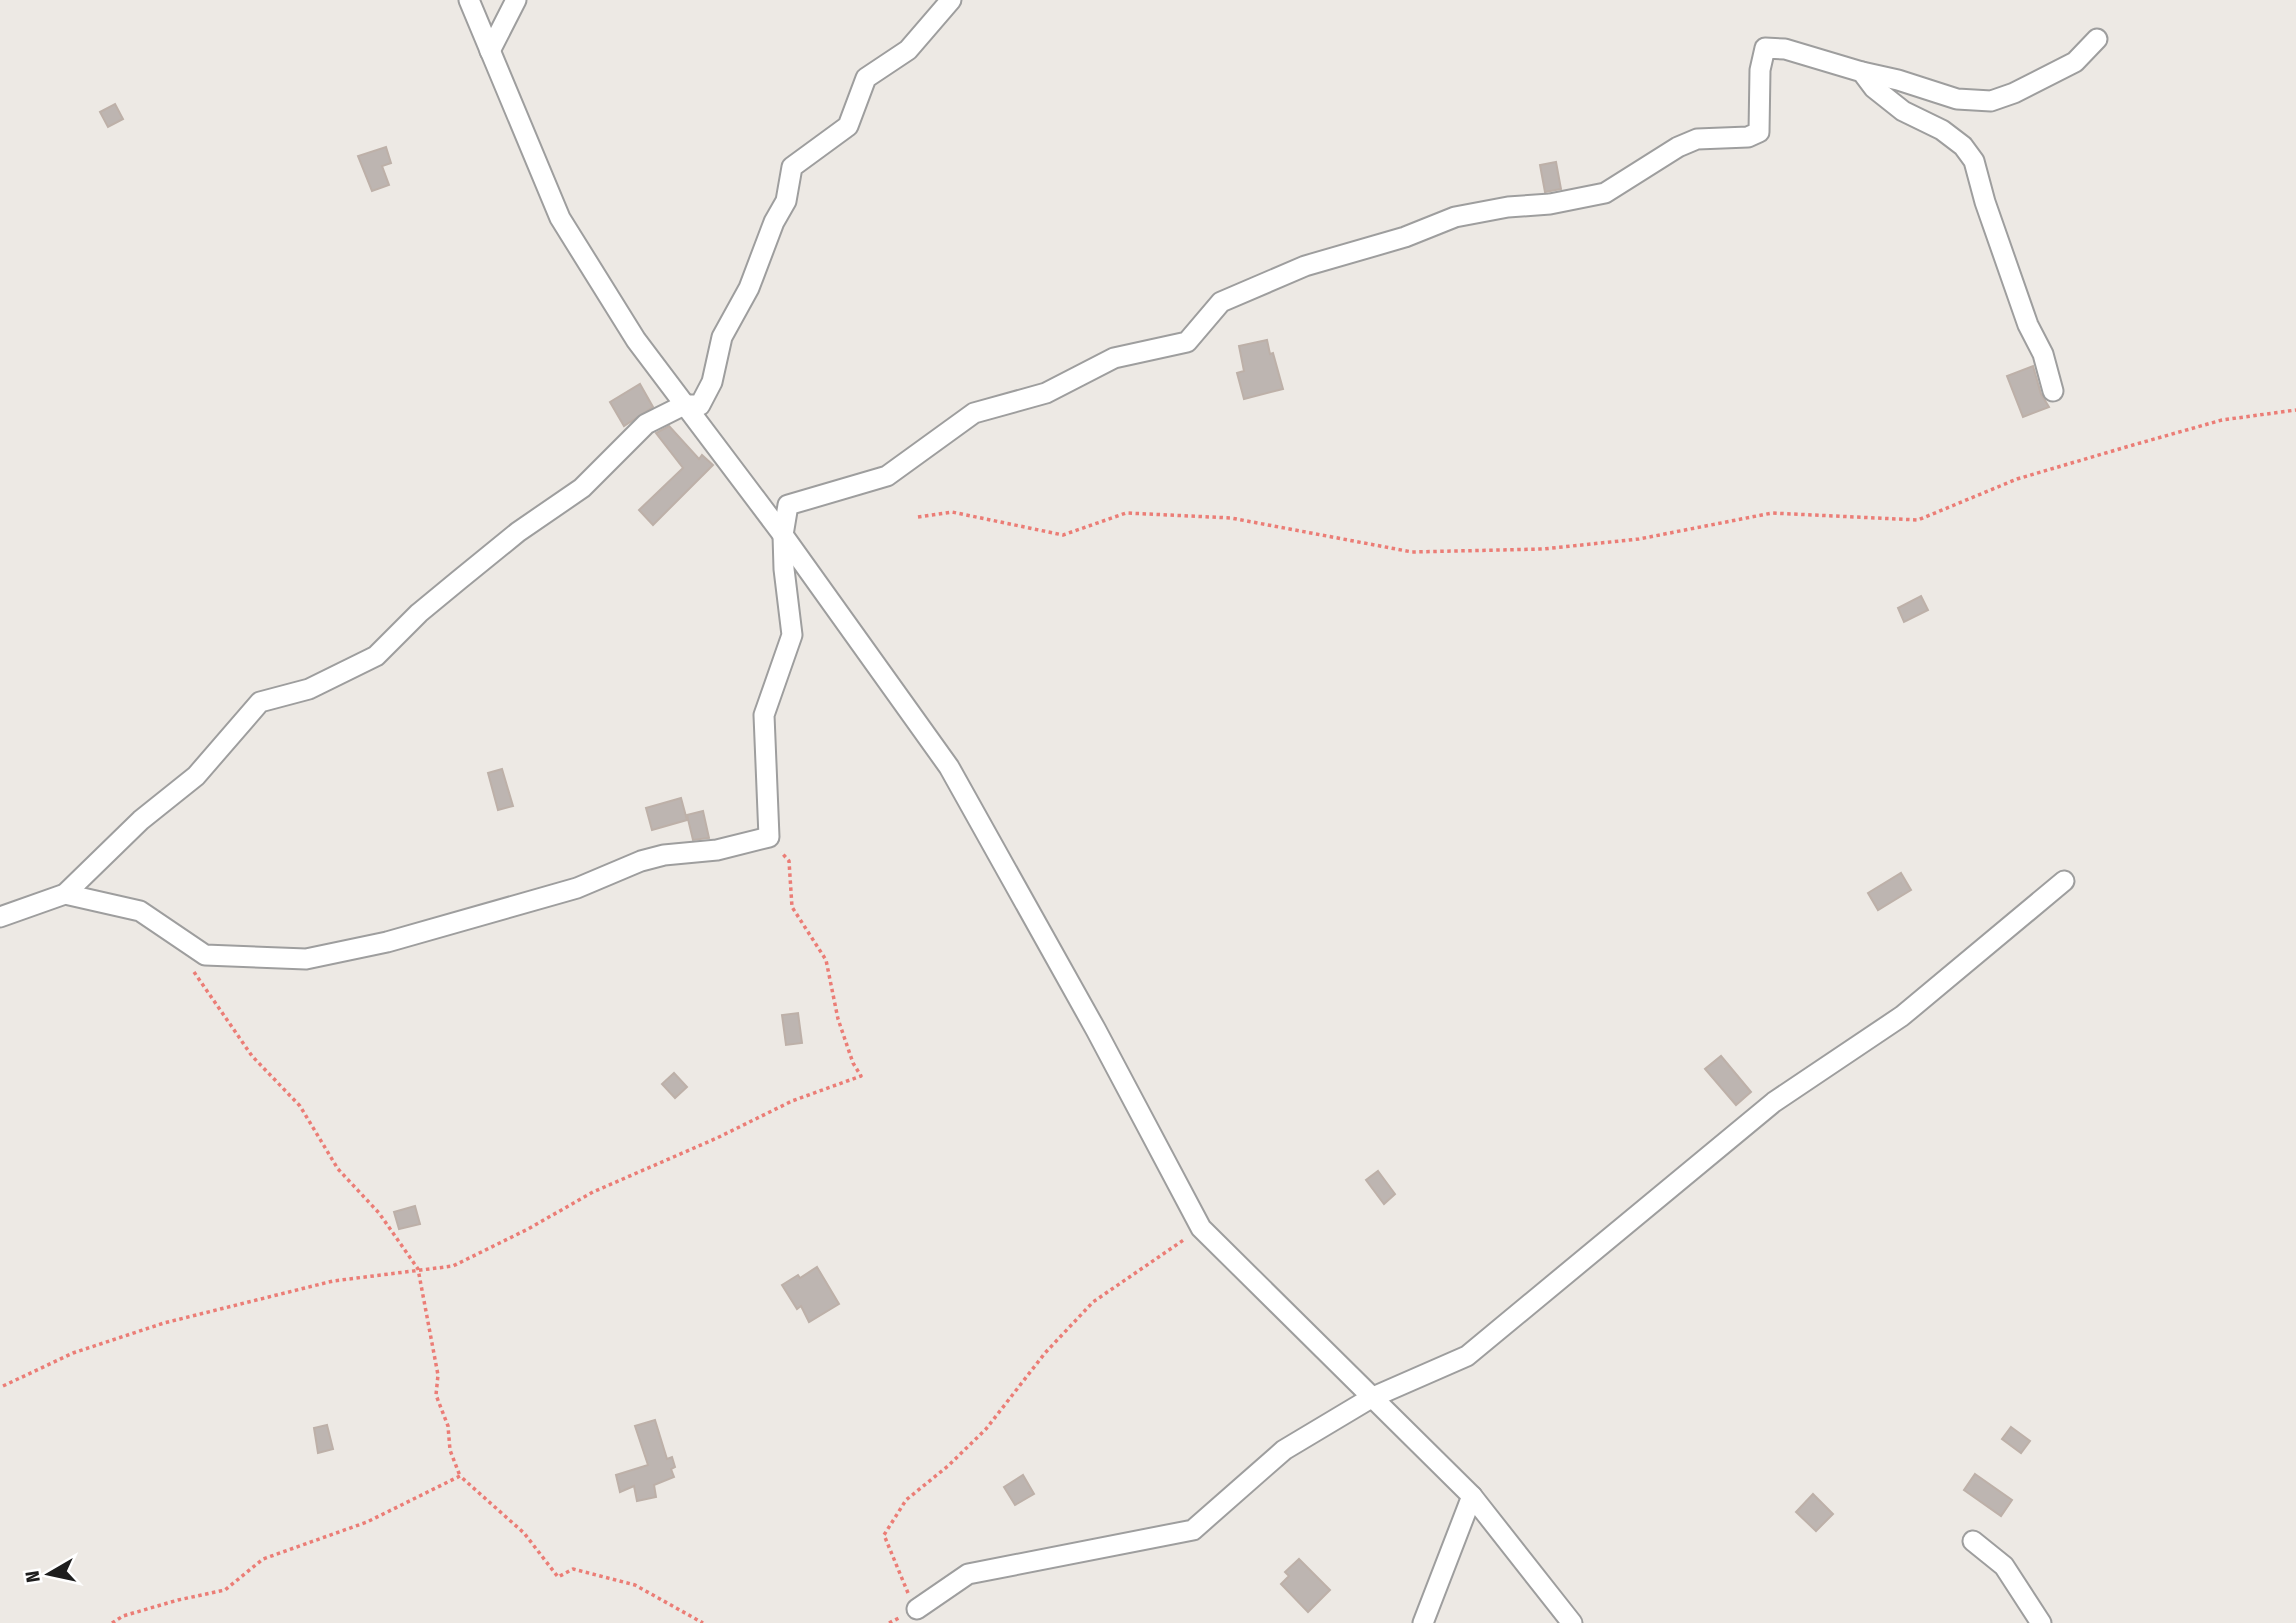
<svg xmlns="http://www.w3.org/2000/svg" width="2296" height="1623" font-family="'Fira Sans Condensed',sans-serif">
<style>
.building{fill:#bdb5b1;stroke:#bdb0a8;stroke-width:2}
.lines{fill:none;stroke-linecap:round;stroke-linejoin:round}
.street-casing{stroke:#9e9e9e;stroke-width:23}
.path{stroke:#eb7d76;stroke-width:3.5;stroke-dasharray:3.5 3.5;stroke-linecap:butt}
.street{stroke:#fff;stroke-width:19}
</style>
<rect width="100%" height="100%" fill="#ede9e4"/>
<g class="building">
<polygon points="115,104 123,119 108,127 100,112"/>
<polygon points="386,147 391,163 382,166 389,185 372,191 358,156"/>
<polygon points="1556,162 1561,189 1545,192 1540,165"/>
<polygon points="1267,340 1270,354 1273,353 1283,389 1244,399 1237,373 1244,371 1239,346"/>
<polygon points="2033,366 2041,394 2049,407 2023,417 2007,376"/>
<polygon points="640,384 653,407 624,426 610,402"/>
<polygon points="669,426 699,459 702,455 713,465 653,525 639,510 683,468 656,433"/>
<polygon points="1921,596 1928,610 1904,622 1898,608"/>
<polygon points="502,769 513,806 498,810 488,773"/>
<polygon points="681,798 687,820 652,830 646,808"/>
<polygon points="703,811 709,838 693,840 687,815"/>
<polygon points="1901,873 1911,890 1878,910 1868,893"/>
<polygon points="798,1013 802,1043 786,1045 782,1015"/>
<polygon points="1721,1056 1751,1092 1736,1105 1705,1069"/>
<polygon points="674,1073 687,1087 675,1098 662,1084"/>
<polygon points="1378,1171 1395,1194 1384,1204 1366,1180"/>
<polygon points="415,1206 420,1224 399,1229 394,1212"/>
<polygon points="817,1267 839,1304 809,1322 801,1306 797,1309 782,1285 798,1275 800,1278"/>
<polygon points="655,1420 667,1459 672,1457 675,1467 671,1469 674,1477 654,1485 656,1497 637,1501 634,1486 620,1492 616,1475 648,1465 635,1426"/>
<polygon points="327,1425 333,1449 318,1453 314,1428"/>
<polygon points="2011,1427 2030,1441 2021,1453 2002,1439"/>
<polygon points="1975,1474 2012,1500 2001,1516 1964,1490"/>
<polygon points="1023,1475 1034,1494 1015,1505 1004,1487"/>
<polygon points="1813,1494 1833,1514 1816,1531 1796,1512"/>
<polygon points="1299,1559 1330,1590 1308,1612 1281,1584 1289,1576 1285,1572"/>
</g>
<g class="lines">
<defs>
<g id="street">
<polyline points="469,0 560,218 636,340 783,535 949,767 1096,1030 1201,1228 1472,1496 1572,1623"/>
<polyline points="490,51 516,0"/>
<polyline points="1862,72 1898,80 1957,99 1991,101 2014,93 2075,62 2097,39"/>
<polyline points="65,894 140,911 205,955 306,959 387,942 577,888 641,861 664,855 717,850 769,837 764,715 792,635 784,569 783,535 788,505 887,476 974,413 1046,393 1114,358 1187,342 1221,302 1305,266 1405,237 1455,217 1508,207 1550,204 1605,193 1678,147 1697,139 1748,137 1759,132 1760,70 1765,48 1785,49 1862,72 1874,88 1903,111 1942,130 1963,146 1974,161 1985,202 2028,325 2043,354 2053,391"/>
<polyline points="0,917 65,894 141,820 196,776 260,702 309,689 376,656 419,613 459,580 518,532 582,488 646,424 684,405 700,405 712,382 722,337 749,288 774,222 786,201 792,167 848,126 866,78 908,50 951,0"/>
<polyline points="1973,1541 2004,1566 2041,1623"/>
<polyline points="917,1609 968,1574 1193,1530 1284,1450 1371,1398 1467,1356 1774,1102 1902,1016 2064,881"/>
<polyline points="1423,1623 1472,1496"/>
</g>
</defs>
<use href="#street" class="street-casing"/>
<g class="path">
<polyline points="918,517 952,512 1063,535 1126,513 1231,518 1412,552 1543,549 1639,539 1772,513 1918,520 2017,479 2133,445 2222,420 2296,410"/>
<polyline points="194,972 252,1056 300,1106 338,1169 379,1213 418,1269 438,1375 436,1395 448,1426 450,1450 460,1476"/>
<polyline points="3,1386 73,1353 164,1323 333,1281 453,1266 528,1229 593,1192 717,1138 792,1101 861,1076 853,1063 838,1019 826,960 792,907 789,861 781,852"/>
<polyline points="908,1593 884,1535 906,1500 948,1466 986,1429 1045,1353 1093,1302 1185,1239"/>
<polyline points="112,1623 123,1616 178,1600 225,1590 263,1559 367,1522 460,1476 524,1533 558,1577 573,1569 635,1585 703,1623"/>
<polyline points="889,1623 901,1617"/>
</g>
<use href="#street" class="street"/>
</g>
<g transform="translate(49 1574) rotate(261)" stroke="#ffffff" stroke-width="5" paint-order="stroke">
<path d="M0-5L12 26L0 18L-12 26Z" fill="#1d1d1d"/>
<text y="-10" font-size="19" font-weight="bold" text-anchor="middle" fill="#1d1d1d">N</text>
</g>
</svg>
